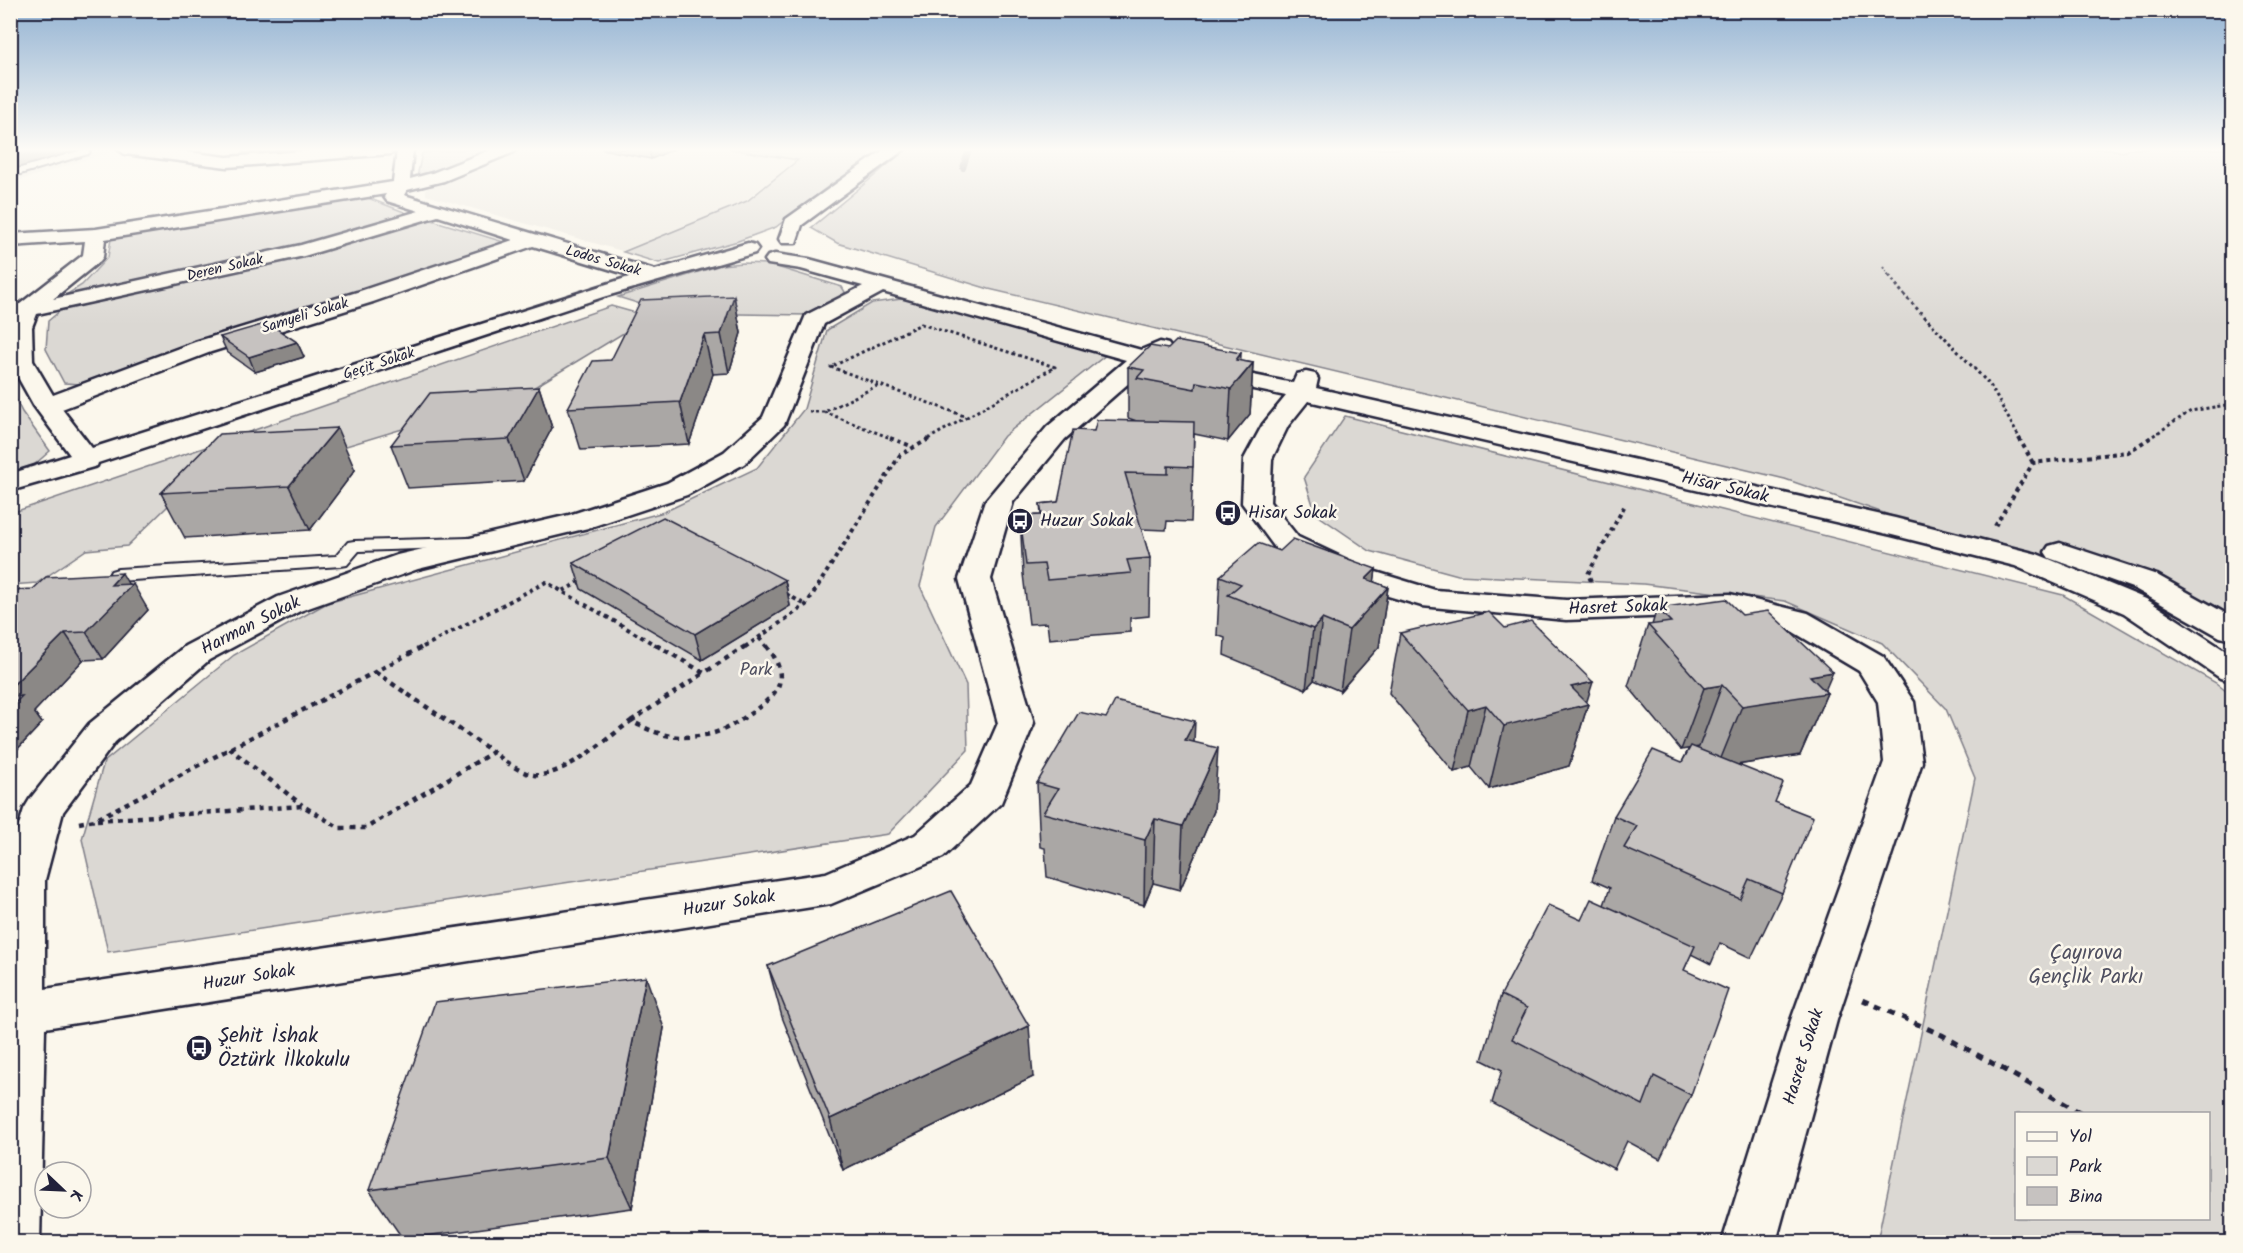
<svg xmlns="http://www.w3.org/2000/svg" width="2243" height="1253" font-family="Kalam,sans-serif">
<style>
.built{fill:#ebe7df}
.green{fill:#dbd8d3;stroke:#7e7d87;stroke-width:1.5;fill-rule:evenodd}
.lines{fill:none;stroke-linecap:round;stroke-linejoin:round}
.stream{stroke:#787681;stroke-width:6}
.lane-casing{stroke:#22223b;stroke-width:4}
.street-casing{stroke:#22223b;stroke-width:5}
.path-far4{stroke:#22223b;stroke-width:2;stroke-dasharray:2 2;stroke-linecap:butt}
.path-far3{stroke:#22223b;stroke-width:3;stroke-dasharray:3 3;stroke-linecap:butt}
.path-far2{stroke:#22223b;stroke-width:4;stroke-dasharray:4 4;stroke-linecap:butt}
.path-far1{stroke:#22223b;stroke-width:4.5;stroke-dasharray:5 5;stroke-linecap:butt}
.path{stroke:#22223b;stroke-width:5;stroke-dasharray:7 7;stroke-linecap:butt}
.lane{fill:#fbf7ec;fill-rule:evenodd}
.street{fill:#fbf7ec;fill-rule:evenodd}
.wall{fill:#aaa7a5;stroke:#22223b;stroke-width:1.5}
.shaded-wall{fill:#8b8886;stroke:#22223b;stroke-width:1.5}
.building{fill:#c6c2c0;stroke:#22223b;stroke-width:1.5}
.labels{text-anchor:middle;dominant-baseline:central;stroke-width:5;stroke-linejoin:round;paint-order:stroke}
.far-street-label{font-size:15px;fill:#22223b;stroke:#fbf7ec}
.street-label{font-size:18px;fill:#22223b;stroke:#fbf7ec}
.poi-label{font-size:18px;fill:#22223b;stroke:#fbf7ec;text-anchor:start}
.park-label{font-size:18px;fill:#505061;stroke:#fbf7ec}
.near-park-label{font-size:21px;fill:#505061;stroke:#fbf7ec}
.near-poi-label{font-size:21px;fill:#22223b;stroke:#fbf7ec;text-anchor:start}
</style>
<rect width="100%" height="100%" fill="#fbf7ec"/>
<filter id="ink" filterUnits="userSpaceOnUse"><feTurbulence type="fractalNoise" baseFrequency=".0167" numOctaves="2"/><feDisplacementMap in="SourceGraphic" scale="12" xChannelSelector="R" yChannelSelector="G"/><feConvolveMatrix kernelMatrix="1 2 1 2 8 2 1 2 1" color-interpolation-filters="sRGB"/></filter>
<g filter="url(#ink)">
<g class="built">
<polygon points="11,149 120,149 11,183"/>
<polygon points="526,149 725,149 797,160 743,202 622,251 426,195 426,189"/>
</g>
<g class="green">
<polygon points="469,149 491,149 433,175 417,177 422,153"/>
<polygon points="730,149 886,149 830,185 776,227 738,241 659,263 623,252 747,201 798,160"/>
<polygon points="907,149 2110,149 2123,152 2128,149 2232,149 2232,633 1785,479 989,289 837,243 811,228"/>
<polygon points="368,198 412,215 367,231 61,298 82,285 108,257 111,239 348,199"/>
<polygon points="432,220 507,243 501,247 81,384 64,383 46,349 48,321 60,311 88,301 413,223"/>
<polygon points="743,263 767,264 842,287 845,292 841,298 810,315 669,313 618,297 721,265"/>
<polygon points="909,298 1107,354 1004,436 936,527 920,586 966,685 968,750 888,834 108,952 82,839 104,762 234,655 327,603 664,512 757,468 804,409 827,330 872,303"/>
<polygon points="611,306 650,317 528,391 343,447 246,433"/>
<polygon points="10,388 22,412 50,451 34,465 11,472"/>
<path d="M1345 416 2063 595 2216 683 2232 696V1242H1877L1975 778 1946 709 1882 643 1785 601 1643 584 1458 575 1370 551 1316 514 1304 477ZM2016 1114H2208V1218H2016Z"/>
<polygon points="209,446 214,461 127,546 86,550 37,583 11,585 11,513"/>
</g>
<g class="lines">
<polyline class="stream" points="963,168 969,149"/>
<defs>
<g id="lane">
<polygon points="85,149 90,152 88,154 10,177 10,171"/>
<polygon points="470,538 476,539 479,543 476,547 359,551 347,565 341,566 118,581 111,579 109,575 111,571 118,569 336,556 348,542 354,541"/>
</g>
<g id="street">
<path d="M117 149H164L227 157 328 149H413L410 179 432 173 493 149H516L514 152 444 181 407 190 404 195 655 270 748 243 755 245 758 249 755 253 603 297 98 463 97 466 10 491V474L70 455 34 406 10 363V325L13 318H10V305L20 304 83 255 85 241 10 246V234L96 229 393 182 397 151 390 154 227 167 125 154ZM386 194 384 197 387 201 419 211 301 245 53 299 100 261 103 257 105 239ZM438 216 513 240 357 292 195 342 53 395 33 361 32 327 37 314 304 256ZM533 246 632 276 92 448 62 409 211 352 373 302Z"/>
<polygon points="885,149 905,149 802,225 796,243 782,243 779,239 786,219"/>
<path d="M775 254 809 259 1141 350 1160 342 1168 344 1172 349 1164 356 1171 362 1167 367 1159 369 1148 366 1065 439 1013 502 991 579 1034 723 1001 803 943 857 831 904 45 1028 40 1242H10V855L24 809 30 799 89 724 185 646 278 597 397 555 569 515 667 483 724 452 763 417 806 315 863 286 801 269 768 264 765 260 768 256ZM883 292 1126 360 1047 427 985 501 959 579 998 723 971 785 915 835 826 873 45 989V880L63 812 115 742 209 660 300 611 418 569 588 528 687 495 744 464 784 425 824 324Z"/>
<polygon points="1209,366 1293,383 1297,374 1306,372 1315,374 1318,379 1316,388 1895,518 2037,554 2146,599 2232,655 2232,681 2220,678 2124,613 2015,566 1892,535 1308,401 1288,426 1272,459 1270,502 1298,537 1366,569 1435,590 1566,600 1730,594 1808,613 1883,656 1914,702 1922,762 1837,1020 1776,1242 1722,1242 1791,1020 1884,762 1878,702 1859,671 1785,627 1730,614 1566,620 1422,606 1344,583 1276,549 1242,503 1244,459 1263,424 1286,396 1201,378 1197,373 1201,368"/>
<polygon points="2060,543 2157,575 2232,617 2232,640 2220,637 2135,589 2049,558 2045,552 2049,546"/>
</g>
</defs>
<use href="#lane" class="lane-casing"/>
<use href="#street" class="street-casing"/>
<polyline class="path-far4" points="1883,267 1890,277"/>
<g class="path-far3">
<polyline points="1889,275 1904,295 1990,385 2020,439"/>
<polygon points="921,324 1055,367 967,417 831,367"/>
<polyline points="809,412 824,412 879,385"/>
<polyline points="824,412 893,439"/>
<polyline points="928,439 967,417"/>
<polyline points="2148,439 2191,411 2232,404"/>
</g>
<g class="path-far2">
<polyline points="890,438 914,447"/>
<polyline points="2019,438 2033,463"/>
<polyline points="1995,526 2033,463 2128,452 2150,438"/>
<polyline points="1591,581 1588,574 1625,505"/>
<polyline points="563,591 583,580"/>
<polyline points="786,594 806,605"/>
<polyline points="759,638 767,647"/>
<polyline points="423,647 546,582 659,647"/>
<polyline points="745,647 806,605 900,455 931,438"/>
</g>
<g class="path-far1">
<polyline points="656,645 704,673 747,645"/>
<polyline points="375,672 493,752"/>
<polyline points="631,721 704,673"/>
<polyline points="229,748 302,805"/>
<path d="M97 820 303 806 340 828H366L493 752C505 761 518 772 534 775 562 778 609 737 631 721 648 730 664 737 683 737 694 737 710 735 720 731 734 726 772 701 778 687 784 672 775 656 766 645"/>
<polyline points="79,823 95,820 426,645"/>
</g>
<polyline class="path" points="1863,1000 1942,1035 2083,1114"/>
<use href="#lane" class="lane"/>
<use href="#street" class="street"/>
</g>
<g class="wall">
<polygon points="602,149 674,149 651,159"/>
<polygon points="734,296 741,333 729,373 713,374 689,444 581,450 568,408 611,360"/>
<polygon points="220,337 297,342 304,357 255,372 227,352"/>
<polygon points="1168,349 1253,363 1250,414 1228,441 1194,434 1191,522 1167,521 1166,530 1141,529 1150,558 1149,616 1130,618 1130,632 1049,639 1047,623 1029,624 1023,574 1020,516 1041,515 1040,504 1058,502 1094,431 1137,421 1128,418 1128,367"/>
<polygon points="539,387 552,428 524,481 408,488 391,445"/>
<polygon points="355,470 310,530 185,538 161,493"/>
<polygon points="1280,551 1376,569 1374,582 1388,587 1379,647 1340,691 1314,680 1306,689 1224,655 1225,638 1217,635 1220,576"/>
<polygon points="573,563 785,580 790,606 702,660 581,589"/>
<polygon points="129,584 148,610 103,659 83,660 34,712 42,723 10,757 10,593"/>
<polygon points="1657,608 1742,615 1827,693 1800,755 1737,765 1775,802 1782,893 1751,958 1720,943 1711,964 1691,954 1684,970 1691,1095 1660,1159 1627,1141 1614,1169 1492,1103 1502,1070 1482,1060 1501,995 1581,920 1604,905 1610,888 1592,880 1614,816 1682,762 1689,748 1681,750 1628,686 1648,625 1652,625"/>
<polygon points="1505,628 1588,704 1569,766 1489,789 1471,767 1454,772 1389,693 1400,633"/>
<polygon points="1194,742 1214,811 1180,890 1153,883 1144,905 1047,877 1045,848 1040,847 1037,783"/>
<polygon points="768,966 1033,1077 843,1170 782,1017"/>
<polygon points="664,1028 632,1208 403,1239 369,1190"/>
</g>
<g class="shaded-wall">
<polygon points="10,149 82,149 10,170"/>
<polygon points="242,149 306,149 244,153"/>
<polygon points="649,149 674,149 651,159"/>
<polygon points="734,296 741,333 729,373 721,334"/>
<polygon points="704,335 713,374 689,444 680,402"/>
<polygon points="297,342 304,357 255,372 249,357"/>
<polygon points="1241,353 1240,379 1253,363 1250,414 1228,441 1231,389 1236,360"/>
<polygon points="539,387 552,428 524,481 509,439"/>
<polygon points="337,428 355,470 310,530 289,486"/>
<polygon points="1376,569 1371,607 1388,587 1379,647 1340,691 1349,630 1366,579"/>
<polygon points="122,573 130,587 133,584 148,610 103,659 86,632 111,585"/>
<polygon points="785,580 790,606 702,660 695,634"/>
<polygon points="1322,619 1314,680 1306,689 1313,629"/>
<polygon points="65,633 83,660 34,712 42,723 10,757 10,688"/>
<polygon points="1833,672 1824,693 1827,693 1800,755 1717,768 1742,706 1810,676"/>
<polygon points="1593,682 1586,704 1588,704 1569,766 1489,789 1504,726 1571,687"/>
<polygon points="1722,685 1699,747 1681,750 1704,688"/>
<polygon points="1486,705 1471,767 1454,772 1468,710"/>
<polygon points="1195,721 1192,783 1185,740"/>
<polygon points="1218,748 1214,811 1180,890 1183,826"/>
<polygon points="1155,819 1153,883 1144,905 1145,840"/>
<polygon points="646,977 664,1028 632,1208 609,1158"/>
<polygon points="1029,1026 1033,1077 843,1170 830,1119"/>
</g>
<g class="building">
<polygon points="734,296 721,334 704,335 680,402 568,408 593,361 611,360 641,300"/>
<polygon points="268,323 297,342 249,357 220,337"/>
<polygon points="1176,341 1241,353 1236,360 1253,363 1231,389 1196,382 1195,389 1137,378 1144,370 1128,367 1150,346 1168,349"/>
<polygon points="539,387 509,439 391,445 430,393"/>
<polygon points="1097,420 1194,422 1193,467 1168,466 1168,474 1125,473 1150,558 1127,560 1131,573 1047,580 1044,564 1026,565 1020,516 1042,515 1040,504 1058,502 1073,430 1094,431"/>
<polygon points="337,428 289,486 161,493 219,434"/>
<polygon points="663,517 785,580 695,634 573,563"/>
<polygon points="1293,539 1376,569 1366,579 1388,587 1349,630 1322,619 1313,629 1228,595 1241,584 1220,576 1258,543 1280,551"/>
<polygon points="122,573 111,585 133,584 86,632 65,633 10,688 10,593 14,590 33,589 46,577"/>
<polygon points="1726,599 1742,615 1768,611 1833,672 1810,676 1827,693 1742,706 1722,685 1704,688 1648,625 1671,622 1657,608"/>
<polygon points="1489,612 1505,628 1531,621 1593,682 1571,687 1588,704 1504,726 1486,705 1468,710 1400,633"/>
<polygon points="22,696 10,708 10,697"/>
<polygon points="1115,701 1195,721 1185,740 1218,748 1183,826 1155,819 1145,840 1043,813 1058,789 1037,783 1079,712 1106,718"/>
<polygon points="1691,746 1783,783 1775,802 1813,817 1782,893 1749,879 1740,899 1624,848 1637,826 1614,816 1653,750 1682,762"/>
<polygon points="951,891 1029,1026 830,1119 768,966"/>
<polygon points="1591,899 1695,946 1684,970 1728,990 1691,1095 1654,1076 1643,1105 1512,1039 1527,1008 1501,995 1548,905 1581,920"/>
<polygon points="646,977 609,1158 369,1190 435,1002"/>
</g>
</g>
<linearGradient id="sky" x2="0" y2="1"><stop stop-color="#92b2d2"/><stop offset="0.46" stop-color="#fdfbf6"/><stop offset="1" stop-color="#fdfbf6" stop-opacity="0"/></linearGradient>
<rect width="2243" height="325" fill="url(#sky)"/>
<defs>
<symbol id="bus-disc" viewBox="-11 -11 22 22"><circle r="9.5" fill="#22223b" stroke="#fbf7ec"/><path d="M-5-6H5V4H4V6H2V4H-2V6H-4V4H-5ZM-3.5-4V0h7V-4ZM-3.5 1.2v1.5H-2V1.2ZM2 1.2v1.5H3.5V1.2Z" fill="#fff"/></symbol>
</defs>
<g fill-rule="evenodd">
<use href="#bus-disc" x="1213" y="498" width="30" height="30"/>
<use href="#bus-disc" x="1005" y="506" width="30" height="30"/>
<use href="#bus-disc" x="184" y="1033" width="30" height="30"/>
</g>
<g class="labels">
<g class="far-street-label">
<text transform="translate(603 261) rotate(16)">Lodos Sokak</text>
<text transform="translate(225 268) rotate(-13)">Deren Sokak</text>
<text transform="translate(305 316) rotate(-17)">Samyeli Sokak</text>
<text transform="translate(379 364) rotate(-18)">Geçit Sokak</text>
</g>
<g class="street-label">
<text transform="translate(1725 488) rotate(13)">Hisar Sokak</text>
<text transform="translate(1618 608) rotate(-2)">Hasret Sokak</text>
<text transform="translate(251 626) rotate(-27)">Harman Sokak</text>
<text transform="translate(729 904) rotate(-9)">Huzur Sokak</text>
<text transform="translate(249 978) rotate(-9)">Huzur Sokak</text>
<text transform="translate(1804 1057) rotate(-73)">Hasret Sokak</text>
</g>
<g class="poi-label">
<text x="1248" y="513">Hisar Sokak</text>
<text x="1040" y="521">Huzur Sokak</text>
</g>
<g class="park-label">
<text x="756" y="670">Park</text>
</g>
<g class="near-park-label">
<text x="2086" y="953">Çayırova<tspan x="2086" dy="24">Gençlik Parkı</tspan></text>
</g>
<g class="near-poi-label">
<text x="218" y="1036">Şehit İshak<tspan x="218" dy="24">Öztürk İlkokulu</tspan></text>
</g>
</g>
<rect width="2243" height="1253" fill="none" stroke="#fbf7ec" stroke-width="36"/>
<rect x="18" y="18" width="2207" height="1217" fill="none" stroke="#22223b" stroke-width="2" filter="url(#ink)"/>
<rect x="2015" y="1112" width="195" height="108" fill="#fbf7ec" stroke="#a4a2a5" stroke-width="1.5"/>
<rect x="2027" y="1132" width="30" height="9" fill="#fbf7ec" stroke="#a4a2a5" stroke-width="1.5"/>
<text x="2069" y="1142" font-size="18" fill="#22223b">Yol</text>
<rect x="2027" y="1157" width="30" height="18" fill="#dbd8d3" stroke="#a4a2a5" stroke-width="1.5"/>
<text x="2069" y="1172" font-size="18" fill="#22223b">Park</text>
<rect x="2027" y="1187" width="30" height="18" fill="#c6c2c0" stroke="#a4a2a5" stroke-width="1.5"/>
<text x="2069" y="1202" font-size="18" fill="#22223b">Bina</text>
<g transform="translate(63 1190) rotate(113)"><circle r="28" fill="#fbf7ec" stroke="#a4a2a5" stroke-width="1.5"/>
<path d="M0-4.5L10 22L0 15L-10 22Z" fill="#22223b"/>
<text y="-9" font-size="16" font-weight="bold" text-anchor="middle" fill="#22223b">K</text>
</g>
</svg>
